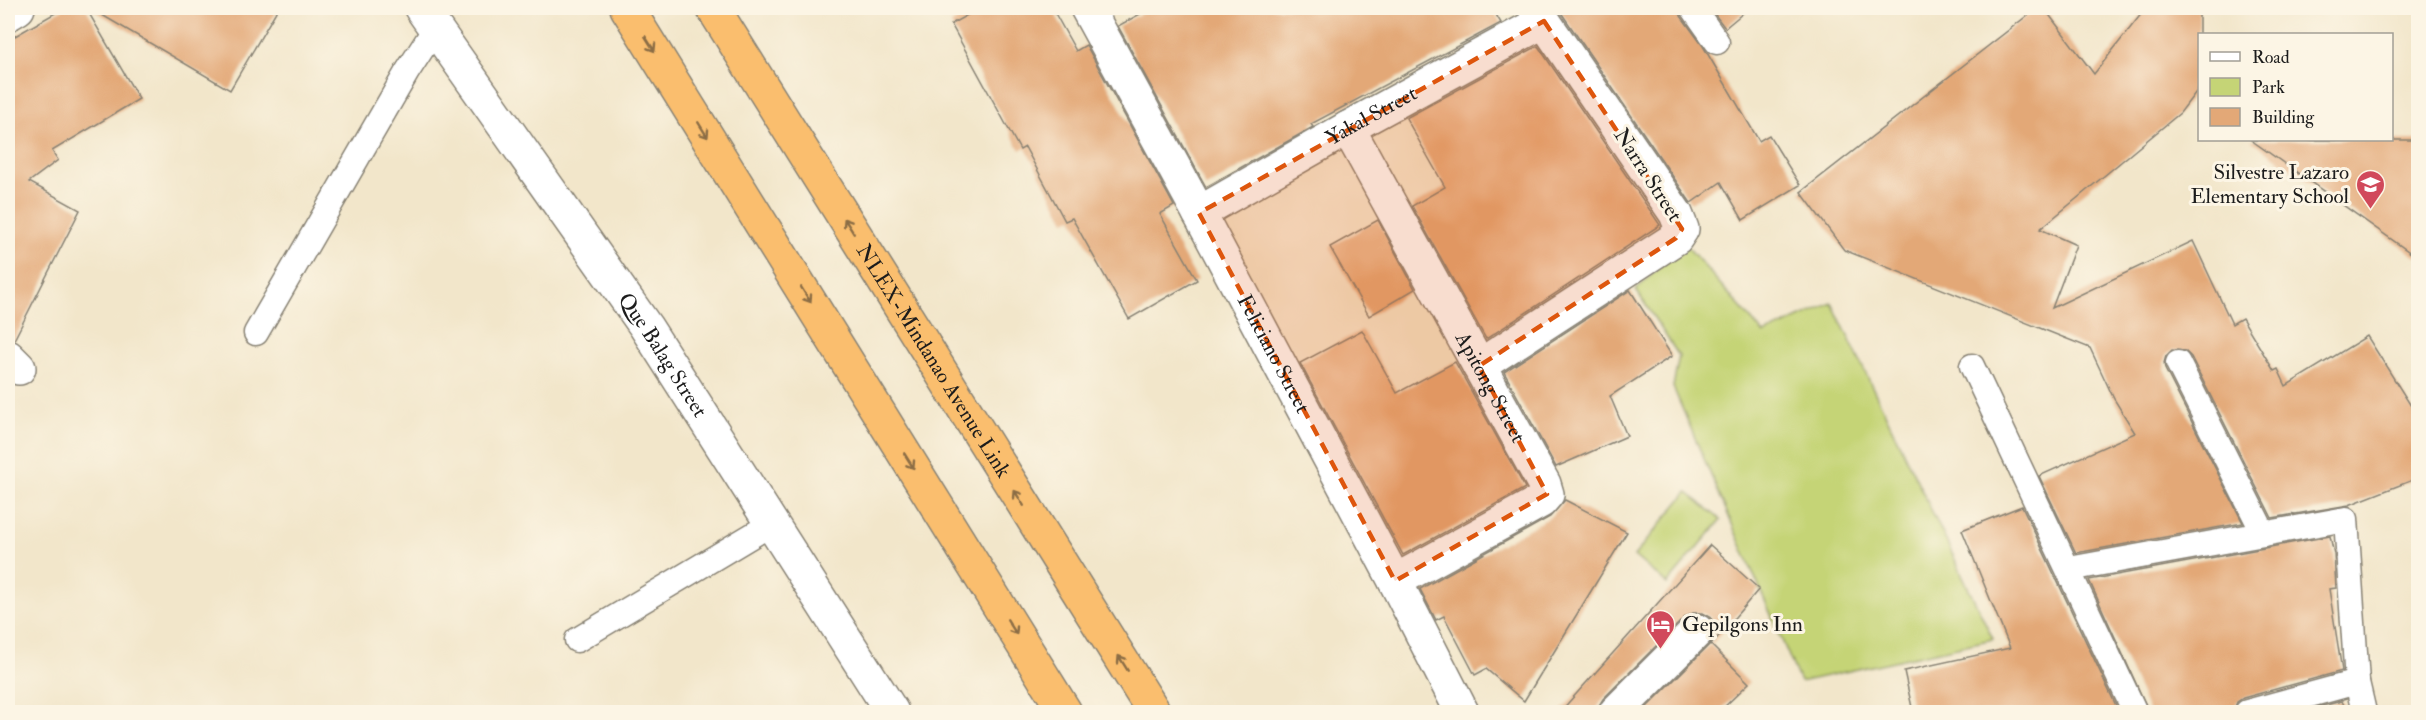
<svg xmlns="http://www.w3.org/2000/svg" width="2426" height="720" font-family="'IM FELL Double Pica',serif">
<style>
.green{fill:#c5d476;stroke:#707849;stroke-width:1.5}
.building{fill:#e3a877}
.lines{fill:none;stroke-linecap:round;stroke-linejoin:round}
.service-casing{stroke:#878173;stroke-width:27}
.minor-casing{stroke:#878173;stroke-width:36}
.tertiary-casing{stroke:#878173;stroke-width:36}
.motorway-casing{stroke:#878173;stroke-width:36}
.service{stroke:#fff;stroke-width:24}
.minor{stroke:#fff;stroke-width:33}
.tertiary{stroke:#fff;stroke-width:33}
.motorway{stroke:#fabe6e;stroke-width:33}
.oneway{stroke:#8b6d45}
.marked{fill:#de560d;fill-opacity:0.2;stroke:#de560d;stroke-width:4.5;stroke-dasharray:12 8;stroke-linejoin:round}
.labels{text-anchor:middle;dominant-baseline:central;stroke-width:6;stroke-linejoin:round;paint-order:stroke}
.street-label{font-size:21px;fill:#1c1c1c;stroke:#fcf5e5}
.poi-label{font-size:21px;fill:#1c1c1c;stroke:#fcf5e5;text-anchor:end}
</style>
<rect width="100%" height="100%" fill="#fcf5e5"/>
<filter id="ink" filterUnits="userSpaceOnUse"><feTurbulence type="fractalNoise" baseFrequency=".0167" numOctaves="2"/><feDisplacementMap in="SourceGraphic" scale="12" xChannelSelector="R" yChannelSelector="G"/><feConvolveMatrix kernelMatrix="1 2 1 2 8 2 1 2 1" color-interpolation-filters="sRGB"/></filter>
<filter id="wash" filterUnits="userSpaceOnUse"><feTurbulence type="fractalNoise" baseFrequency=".008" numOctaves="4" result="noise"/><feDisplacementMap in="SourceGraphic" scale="24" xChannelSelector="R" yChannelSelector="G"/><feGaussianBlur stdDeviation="1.35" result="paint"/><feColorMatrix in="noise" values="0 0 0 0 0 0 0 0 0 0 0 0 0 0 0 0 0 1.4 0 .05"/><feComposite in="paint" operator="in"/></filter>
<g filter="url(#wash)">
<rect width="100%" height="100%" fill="#f2e6ca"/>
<g class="green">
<polygon points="1684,243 1764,334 1832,303 1993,639 1800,682 1673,387 1679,356 1636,290"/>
<polygon points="1687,492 1721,520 1667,584 1634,556"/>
</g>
<g id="blocks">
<g class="building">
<polygon points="64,8 86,8 139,99 52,151 58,160 29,182 80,210 14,340 8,339 8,40"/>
<polygon points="90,8 278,8 230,90"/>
<polygon points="980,8 1052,8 1076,51 1086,45 1174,206 1160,214 1197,280 1129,319 1072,218 1065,221 1025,147 1020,150 951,24"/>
<polygon points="1151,8 1492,8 1501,23 1311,124 1313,127 1206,187 1118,26"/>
<polygon points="1558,8 1679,8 1681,16 1703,46 1759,141 1769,135 1800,185 1743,220 1721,182 1691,203"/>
<polygon points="1710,8 1749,8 1725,28"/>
<polygon points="2037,8 2044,8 2094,74 2146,8 2199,8 2199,88 2180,113 2040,229 2076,245 2052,308 2193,241 2232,324 2242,318 2274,371 2278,369 2286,386 2367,336 2418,417 2418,478 2349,505 2272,518 2191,357 2185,351 2172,350 2166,356 2164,363 2165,369 2243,523 2076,553 2039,476 2135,433 2114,399 2090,348 1844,250 1801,192"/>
<polygon points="1538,46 1660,225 1486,339 1412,206 1445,187 1406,118"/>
<polygon points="2251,140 2418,140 2418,258"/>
<polygon points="1378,220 1415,289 1369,316 1330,247"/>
<polygon points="1630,290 1672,356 1610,396 1627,436 1556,467 1504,372"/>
<polygon points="1362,330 1397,393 1455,362 1525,488 1403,555 1300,363"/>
<polygon points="1565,500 1627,532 1524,701 1486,669 1475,675 1444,616 1436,620 1420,589 1550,517"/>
<polygon points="2022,506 2119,712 1913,712 1904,671 2010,648 1962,530"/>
<polygon points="2330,536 2334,554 2336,588 2329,589 2342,671 2243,698 2237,702 2233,712 2149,712 2089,580"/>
<polygon points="1710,545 1759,589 1711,645 1749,683 1719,712 1642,712 1710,644 1715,636 1715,627 1711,618 1702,613 1693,613 1684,618 1603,699 1598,707 1598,712 1560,712"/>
<polygon points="2342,701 2347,712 2299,712"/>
</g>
</g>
</g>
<g filter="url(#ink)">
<use href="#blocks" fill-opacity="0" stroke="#878173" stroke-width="1.5"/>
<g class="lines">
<defs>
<g id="service">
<polyline points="1693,8 1717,42"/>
<polyline points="256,333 407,72 436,27"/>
<polyline points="2178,363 2264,534"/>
<polyline points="1972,366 2135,712"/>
<polyline points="2069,569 2346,519 2357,682 2364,712"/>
<polyline points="577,640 771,524"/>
<polyline points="2247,712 2357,682"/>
</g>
<g id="minor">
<path id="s1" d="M1087 8 1199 213 1395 581 1462 712"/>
<polyline points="8,14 18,8"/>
<path id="s2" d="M1348 128 1544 484 1547 494 1541 501 1395 581"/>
<path id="s3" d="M1199 213 1348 128 1544 21"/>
<polyline points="8,357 19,368"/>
<polyline points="1479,366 1676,238 1682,229 1676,214 1535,8"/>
<polyline points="1616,712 1697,631"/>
</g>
<g id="tertiary">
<path id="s4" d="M421 8 646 327 892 712"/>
</g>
<g id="motorway">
<polyline points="627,8 1065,712"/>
<path id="s5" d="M713 8 1154 712"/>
</g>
</defs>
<use href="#service" class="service-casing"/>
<use href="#minor" class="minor-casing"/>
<use href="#tertiary" class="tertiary-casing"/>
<use href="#motorway" class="motorway-casing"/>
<use href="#service" class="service"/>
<use href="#minor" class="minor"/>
<use href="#tertiary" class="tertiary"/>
<use href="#motorway" class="motorway"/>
</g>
<defs><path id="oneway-shaft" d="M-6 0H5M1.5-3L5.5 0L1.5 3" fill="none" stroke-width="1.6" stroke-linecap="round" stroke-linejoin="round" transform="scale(1.5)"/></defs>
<g class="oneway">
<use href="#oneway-shaft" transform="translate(650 44) rotate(58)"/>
<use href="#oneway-shaft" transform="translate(703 130) rotate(58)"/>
<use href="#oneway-shaft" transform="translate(849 226) rotate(-122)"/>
<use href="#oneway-shaft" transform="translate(806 295) rotate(58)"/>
<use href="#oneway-shaft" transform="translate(909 461) rotate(58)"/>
<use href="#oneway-shaft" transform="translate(1019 498) rotate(-122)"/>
<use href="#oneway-shaft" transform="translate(1012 627) rotate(58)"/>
<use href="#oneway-shaft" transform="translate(1123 663) rotate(-122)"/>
</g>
</g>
<path class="marked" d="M1544 21 1682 229 1676 238 1479 366 1547 494 1395 581 1199 213Z"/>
<defs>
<symbol id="school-pin" viewBox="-11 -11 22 30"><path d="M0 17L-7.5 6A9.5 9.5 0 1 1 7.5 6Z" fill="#d1495b" stroke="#fcf5e5"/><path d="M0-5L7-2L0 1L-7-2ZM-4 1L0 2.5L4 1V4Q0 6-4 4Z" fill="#fff"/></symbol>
<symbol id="hotel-pin" viewBox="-11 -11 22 30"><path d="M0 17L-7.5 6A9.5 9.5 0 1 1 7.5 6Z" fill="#d1495b" stroke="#fcf5e5"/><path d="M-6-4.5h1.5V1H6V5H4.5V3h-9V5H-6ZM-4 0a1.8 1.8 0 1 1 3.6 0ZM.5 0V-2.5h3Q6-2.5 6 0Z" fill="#fff"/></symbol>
</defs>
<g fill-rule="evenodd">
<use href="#school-pin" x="2354" y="168" width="33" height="45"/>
<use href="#hotel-pin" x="1644" y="608" width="33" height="45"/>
</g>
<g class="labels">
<g class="street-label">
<text stroke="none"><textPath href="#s3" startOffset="198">Yakal Street</textPath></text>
<text transform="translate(1648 175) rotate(57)">Narra Street</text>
<text stroke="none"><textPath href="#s1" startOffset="393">Feliciano Street</textPath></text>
<text stroke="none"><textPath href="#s4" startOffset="423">Que Balag Street</textPath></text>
<text stroke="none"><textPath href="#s5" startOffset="416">NLEX-Mindanao Avenue Link</textPath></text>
<text stroke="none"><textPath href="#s2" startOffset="296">Apitong Street</textPath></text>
</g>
<g class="poi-label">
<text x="2349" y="172">Silvestre Lazaro<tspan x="2349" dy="24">Elementary School</tspan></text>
<text x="1682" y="624" text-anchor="start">Gepilgons Inn</text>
</g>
</g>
<rect width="2426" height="720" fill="none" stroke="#fcf5e5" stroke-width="30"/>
<rect x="2198" y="33" width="195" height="108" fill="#fcf5e5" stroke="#a29e95" stroke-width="1.5"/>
<rect x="2210" y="52" width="30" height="9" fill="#ffffff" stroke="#a29e95" stroke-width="1.5"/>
<text x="2252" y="63" font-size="18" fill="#1c1c1c">Road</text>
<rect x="2210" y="78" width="30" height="18" fill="#c5d476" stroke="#a29e95" stroke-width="1.5"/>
<text x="2252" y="93" font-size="18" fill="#1c1c1c">Park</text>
<rect x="2210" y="108" width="30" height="18" fill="#e3a877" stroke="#a29e95" stroke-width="1.5"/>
<text x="2252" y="123" font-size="18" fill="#1c1c1c">Building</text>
</svg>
